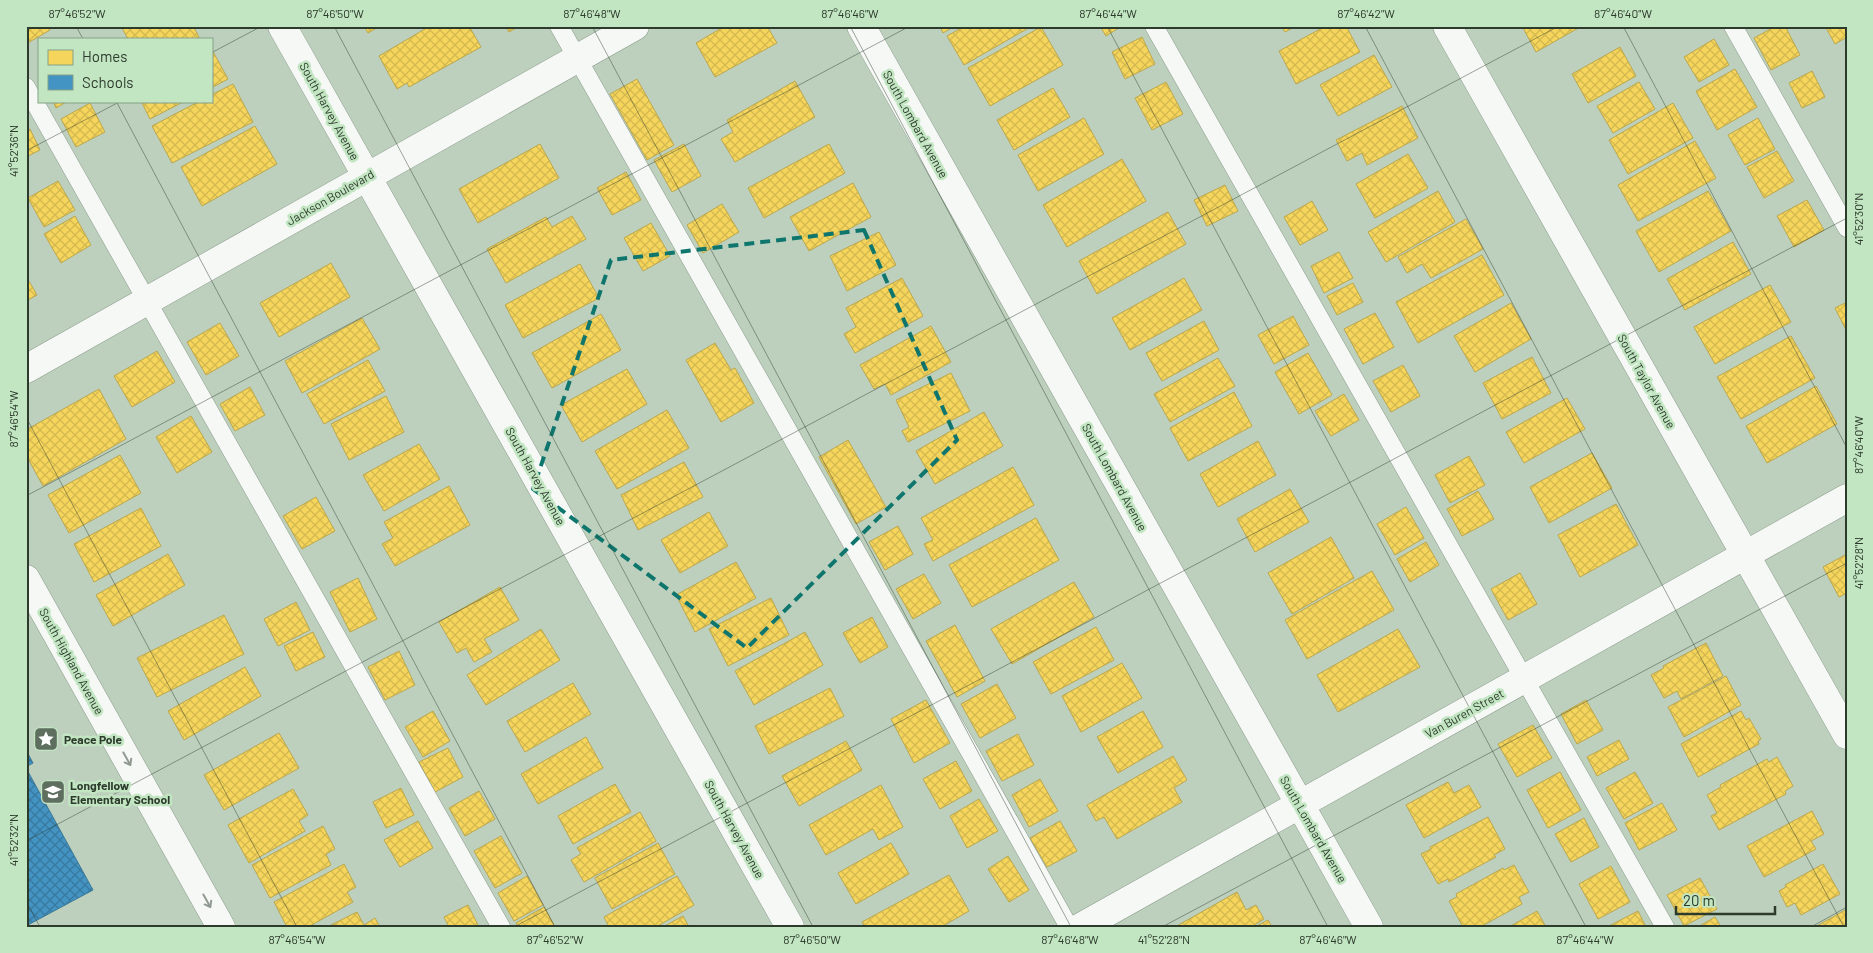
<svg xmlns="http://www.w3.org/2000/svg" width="1873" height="953" font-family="Barlow,sans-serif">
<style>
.homes{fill:url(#homes-cross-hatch);stroke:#baa74e}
.schools{fill:url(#schools-cross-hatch);stroke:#3c7996}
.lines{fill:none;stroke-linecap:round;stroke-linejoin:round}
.service-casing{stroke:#8d9c8d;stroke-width:19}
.minor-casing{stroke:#8d9c8d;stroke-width:29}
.tertiary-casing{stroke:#8d9c8d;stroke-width:29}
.service{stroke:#f5f8f5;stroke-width:18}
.minor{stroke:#f5f8f5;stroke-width:28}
.tertiary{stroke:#f5f8f5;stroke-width:28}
.oneway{stroke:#919a91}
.marked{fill:none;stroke:#0f766e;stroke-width:4;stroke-dasharray:10 6;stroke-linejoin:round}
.ticks{fill:none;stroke:#2d3b2d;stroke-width:1;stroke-opacity:0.45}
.labels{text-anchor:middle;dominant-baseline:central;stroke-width:5;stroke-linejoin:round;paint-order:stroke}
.street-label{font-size:12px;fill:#2d3b2d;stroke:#c2e5c2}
.poi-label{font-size:12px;font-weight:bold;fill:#2d3b2d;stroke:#c2e5c2;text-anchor:start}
.neatline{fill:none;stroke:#2d3b2d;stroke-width:2}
.ticks-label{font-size:12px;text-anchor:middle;fill:#2d3b2d}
</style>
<defs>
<pattern id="homes-cross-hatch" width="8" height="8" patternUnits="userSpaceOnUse" patternTransform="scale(1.25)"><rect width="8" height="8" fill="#f6d55c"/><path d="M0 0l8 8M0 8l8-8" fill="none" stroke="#d3b850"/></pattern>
<pattern id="schools-cross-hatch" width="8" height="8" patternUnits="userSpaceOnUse" patternTransform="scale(1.25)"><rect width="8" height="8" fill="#4393c3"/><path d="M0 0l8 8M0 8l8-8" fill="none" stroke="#38799f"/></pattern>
</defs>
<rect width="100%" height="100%" fill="#bdd0bd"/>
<g class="homes">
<polygon points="26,26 48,26 50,30 26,44"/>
<polygon points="121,26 193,26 199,37 196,39 128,39"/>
<polygon points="364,26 380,26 368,33"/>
<polygon points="430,26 469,26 481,47 409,87 407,83 397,89 379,56"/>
<polygon points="505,26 520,26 509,32"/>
<polygon points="725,26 767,26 777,43 715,77 696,43"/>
<polygon points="940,26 955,26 943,33"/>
<polygon points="965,26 1032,26 964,65 947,36"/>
<polygon points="1100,26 1122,26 1106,36"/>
<polygon points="1281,26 1296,26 1285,32"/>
<polygon points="1326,26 1346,26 1360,52 1296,84 1279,51"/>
<polygon points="1522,26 1582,26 1536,52"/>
<polygon points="1776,26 1785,26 1800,55 1771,70 1754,38"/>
<polygon points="1825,26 1847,26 1847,37 1835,44"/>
<polygon points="1041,27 1063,65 990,106 968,68"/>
<polygon points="1142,37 1155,64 1125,79 1112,52"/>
<polygon points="1714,39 1729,65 1699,82 1684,57"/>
<polygon points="1620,47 1636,76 1588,103 1572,74"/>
<polygon points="211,48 228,79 211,88"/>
<polygon points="1374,55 1392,87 1338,116 1320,85"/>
<polygon points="1735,69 1757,107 1717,130 1696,91"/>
<polygon points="1812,71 1825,97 1802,108 1789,83"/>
<polygon points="637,79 674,145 647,160 610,94"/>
<polygon points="795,81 815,117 735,162 721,139 733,132 727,120"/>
<polygon points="1166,82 1183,114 1152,130 1135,98"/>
<polygon points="1639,82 1655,109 1613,133 1597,106"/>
<polygon points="233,84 253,122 172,163 152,126 200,101 211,101 211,95"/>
<polygon points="1053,88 1070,117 1014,150 997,120"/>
<polygon points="53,101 68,101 56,108"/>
<polygon points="141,101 185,101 150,119"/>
<polygon points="90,103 105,132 76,147 61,119"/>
<polygon points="1673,103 1693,138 1628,174 1609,140"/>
<polygon points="1402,106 1418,138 1367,165 1362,153 1347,161 1336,140"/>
<polygon points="1084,118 1104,154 1038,191 1018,155"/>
<polygon points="1758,118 1775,149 1745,165 1728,135"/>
<polygon points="255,126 277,164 202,206 181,167"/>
<polygon points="30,129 40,150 26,157 26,131"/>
<polygon points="1695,141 1716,178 1638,221 1618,185"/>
<polygon points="540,144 559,178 478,223 459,189"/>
<polygon points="684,144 701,176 672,192 654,160"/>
<polygon points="829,144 845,173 764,218 748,188"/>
<polygon points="1777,151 1794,181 1764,198 1747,167"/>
<polygon points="1408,154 1428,188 1375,218 1356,184"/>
<polygon points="1122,159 1146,201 1067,247 1043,205"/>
<polygon points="626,172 641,200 612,215 597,188"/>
<polygon points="58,181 75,210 44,227 28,198"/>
<polygon points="853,183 871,217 809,251 790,217"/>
<polygon points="1225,185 1238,211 1207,226 1194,200"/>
<polygon points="1438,191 1455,222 1386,262 1368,232"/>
<polygon points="1708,191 1731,231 1659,272 1636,231"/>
<polygon points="1807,200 1824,230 1794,247 1777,216"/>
<polygon points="1312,201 1328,230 1300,245 1284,217"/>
<polygon points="722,204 739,232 703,253 687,225"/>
<polygon points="1168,212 1186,244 1097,294 1079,261"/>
<polygon points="75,216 91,245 61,263 44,234"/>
<polygon points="572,216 586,239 506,283 487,249 546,217 552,227"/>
<polygon points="1466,219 1483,249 1431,278 1422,264 1407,273 1398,257"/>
<polygon points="651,223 670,256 643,271 624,238"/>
<polygon points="879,232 896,265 847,291 830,256"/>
<polygon points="1733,242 1751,274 1685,310 1667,279"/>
<polygon points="1339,252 1353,278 1324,293 1311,266"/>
<polygon points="1482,255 1504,295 1418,343 1396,302"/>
<polygon points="331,263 350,297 279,337 260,303"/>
<polygon points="580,264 599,298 523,338 505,305"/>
<polygon points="26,276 37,295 26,301"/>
<polygon points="902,278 923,316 855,353 844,334 856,327 846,308"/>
<polygon points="1184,278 1202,310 1130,350 1112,318"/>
<polygon points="1353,283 1363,302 1337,315 1327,296"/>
<polygon points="1770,285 1791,322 1715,364 1694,327"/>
<polygon points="1847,302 1847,332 1835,308"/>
<polygon points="1511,303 1531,339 1475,372 1454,336"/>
<polygon points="1375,313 1394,347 1363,364 1344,329"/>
<polygon points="601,314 621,350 552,388 532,353"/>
<polygon points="1293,316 1309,345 1274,364 1258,335"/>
<polygon points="362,318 380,349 302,393 285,361"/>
<polygon points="1204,321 1219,350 1162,381 1146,353"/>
<polygon points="220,323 239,356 206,375 187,342"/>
<polygon points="931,326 951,362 891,395 885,384 874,389 860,365"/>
<polygon points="1791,336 1815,378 1741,419 1717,377"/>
<polygon points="715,343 731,370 735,368 754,403 721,422 686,360"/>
<polygon points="157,351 175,382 132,407 114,376"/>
<polygon points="1308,353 1332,395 1299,414 1275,372"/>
<polygon points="1532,357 1551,393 1502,419 1483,383"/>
<polygon points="1218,358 1235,386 1170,422 1154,394"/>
<polygon points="368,360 385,391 324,424 307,394"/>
<polygon points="1403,365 1420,396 1391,412 1373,381"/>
<polygon points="627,369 647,404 582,442 561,405"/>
<polygon points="951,373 970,411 908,442 902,431 909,427 896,400"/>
<polygon points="1816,386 1837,424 1767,463 1746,426"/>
<polygon points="250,387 265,415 235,431 220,404"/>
<polygon points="99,389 126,439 43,486 26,455 26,430"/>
<polygon points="1234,392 1252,426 1188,461 1170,428"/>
<polygon points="1344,394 1359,420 1331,436 1315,411"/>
<polygon points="386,396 404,432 349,460 331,424"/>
<polygon points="1567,398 1585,429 1524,463 1506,432"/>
<polygon points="667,410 689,448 617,489 595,451"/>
<polygon points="984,412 1003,446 935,484 916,451"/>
<polygon points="191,416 212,452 177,473 156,437"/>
<polygon points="848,440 886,507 856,524 819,457"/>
<polygon points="1258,441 1276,475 1218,507 1200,474"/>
<polygon points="419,444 440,479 384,511 363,475"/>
<polygon points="1592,453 1612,488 1549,523 1530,487"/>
<polygon points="120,455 141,493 69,533 48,495"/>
<polygon points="1469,456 1485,485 1450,503 1435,475"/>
<polygon points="684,462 703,497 638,530 621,495"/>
<polygon points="1013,467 1034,505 933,561 924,544 933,540 921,518"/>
<polygon points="449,486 470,525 395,566 382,544 393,538 384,522"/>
<polygon points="1290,489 1309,522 1255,552 1237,519"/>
<polygon points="1478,491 1494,519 1462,536 1447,509"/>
<polygon points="316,497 335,531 302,549 283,516"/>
<polygon points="1616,504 1638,545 1580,577 1558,535"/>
<polygon points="1406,507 1424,538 1395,555 1377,524"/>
<polygon points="141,508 161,546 94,582 74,544"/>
<polygon points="709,512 728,546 680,573 661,540"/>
<polygon points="1036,518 1059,560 972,607 949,565"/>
<polygon points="898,526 913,554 885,570 869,542"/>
<polygon points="1331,537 1354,578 1292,614 1268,573"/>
<polygon points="1426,542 1439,565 1410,582 1397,559"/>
<polygon points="168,554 185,585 113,626 96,595"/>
<polygon points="1847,554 1847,593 1839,597 1823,567"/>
<polygon points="736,562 756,598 695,632 676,595"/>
<polygon points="1372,571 1394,610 1307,659 1285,620"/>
<polygon points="1520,573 1537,604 1508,620 1491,589"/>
<polygon points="924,574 941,603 913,619 896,589"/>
<polygon points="358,578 377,619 350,632 330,592"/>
<polygon points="1074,582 1094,617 1012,664 991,629"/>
<polygon points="500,587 519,620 484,639 492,652 474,662 466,648 457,653 439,622"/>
<polygon points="771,598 789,635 728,666 709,629"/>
<polygon points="296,602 310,630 278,646 264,619"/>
<polygon points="224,615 244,654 157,697 137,658"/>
<polygon points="872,617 888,647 860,663 843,633"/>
<polygon points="955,625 985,681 957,697 926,641"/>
<polygon points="1096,627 1114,660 1051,694 1033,662"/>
<polygon points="541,629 560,660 486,705 467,675"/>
<polygon points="1398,629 1420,667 1338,712 1317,675"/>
<polygon points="313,632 325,657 296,671 284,646"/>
<polygon points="805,632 823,665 754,705 735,671"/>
<polygon points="1706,643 1723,676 1681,699 1677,691 1664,698 1651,675 1664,668 1663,666"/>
<polygon points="399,651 415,685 385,700 368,667"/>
<polygon points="1122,663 1142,698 1081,732 1062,696"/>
<polygon points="245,667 261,696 184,740 168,711"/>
<polygon points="1726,676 1741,705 1684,737 1668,707"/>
<polygon points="573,683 591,714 525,752 507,721"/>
<polygon points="997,684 1016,718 980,738 961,704"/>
<polygon points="830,688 844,716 769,754 755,726"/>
<polygon points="926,700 950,743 914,763 891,719"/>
<polygon points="1586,700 1603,730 1577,744 1561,714"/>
<polygon points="433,711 450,741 423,757 405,727"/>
<polygon points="1143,711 1163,747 1118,773 1097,737"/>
<polygon points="1741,711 1746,720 1749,718 1761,739 1758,741 1759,744 1698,777 1681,744"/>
<polygon points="1533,725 1552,758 1517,777 1498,744"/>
<polygon points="279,733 299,768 224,810 204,775"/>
<polygon points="1018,734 1034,765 1002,781 986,751"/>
<polygon points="586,737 603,768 538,804 521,774"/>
<polygon points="1619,740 1629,759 1597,776 1587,757"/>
<polygon points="846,741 862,770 799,806 782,776"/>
<polygon points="448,748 463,777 435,792 419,762"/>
<polygon points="1173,756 1187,780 1174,788 1182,802 1117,839 1104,817 1096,821 1087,805"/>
<polygon points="1777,757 1793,786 1785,791 1786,794 1719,830 1711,816 1717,813 1707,795 1721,787 1720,785 1767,759 1769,762"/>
<polygon points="956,761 972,791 940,809 923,779"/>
<polygon points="1560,772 1581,810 1548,828 1527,790"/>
<polygon points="1635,772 1653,803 1624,819 1606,788"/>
<polygon points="1040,779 1058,811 1029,827 1012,795"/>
<polygon points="1448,782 1454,793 1469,785 1481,807 1424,838 1406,805"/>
<polygon points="615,784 631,812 573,844 558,816"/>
<polygon points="881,785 903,827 879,840 873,829 826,855 809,825"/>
<polygon points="401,788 414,815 386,828 373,802"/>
<polygon points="293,789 308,815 299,821 305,831 249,863 228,825"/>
<polygon points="479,791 495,819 465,836 449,808"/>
<polygon points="979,799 998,831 967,848 950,816"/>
<polygon points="1662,803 1677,830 1639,850 1625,823"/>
<polygon points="1812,811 1824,834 1811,841 1816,849 1764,877 1747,846"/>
<polygon points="640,812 656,841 584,882 571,860 581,854 577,848"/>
<polygon points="1488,817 1505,849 1494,855 1496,857 1449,882 1448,879 1438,884 1421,854 1431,849 1430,847"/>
<polygon points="1584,818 1599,847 1571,862 1555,834"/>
<polygon points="418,821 433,848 400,867 384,840"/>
<polygon points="1060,821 1077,851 1047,867 1030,838"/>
<polygon points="323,826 335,849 326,854 331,865 270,898 252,865"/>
<polygon points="501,836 522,873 495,888 474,851"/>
<polygon points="658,843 675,874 612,909 595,878"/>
<polygon points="891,843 909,874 856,904 838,873"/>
<polygon points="1008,856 1029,890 1009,902 988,869"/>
<polygon points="344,864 356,887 347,892 353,902 308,927 287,927 274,902"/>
<polygon points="1823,864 1840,894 1801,915 1795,903 1787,907 1779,891 1786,887 1785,885"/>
<polygon points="1514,865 1529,892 1519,897 1522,904 1480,927 1463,927 1449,901 1457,897 1456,894 1503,868 1504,870"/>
<polygon points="1611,866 1630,902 1598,919 1579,884"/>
<polygon points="949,875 969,911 941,927 865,927 862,922"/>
<polygon points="527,876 543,905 514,921 498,893"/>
<polygon points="677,876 694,905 656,927 609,927 604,917"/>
<polygon points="1700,878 1717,909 1684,926 1667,895"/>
<polygon points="1237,892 1246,910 1256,905 1264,919 1251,927 1175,927"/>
<polygon points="468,905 479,927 449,927 444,917"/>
<polygon points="544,907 555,927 518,927 516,923"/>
<polygon points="1847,909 1847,927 1815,927"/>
<polygon points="1537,911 1546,927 1509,927"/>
<polygon points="1638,911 1646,927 1609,926"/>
<polygon points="357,912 364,925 375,918 380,927 331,925"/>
<polygon points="683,916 689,927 663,927"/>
<polygon points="1715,917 1721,927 1698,927"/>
<polygon points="1268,920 1272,927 1255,927"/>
</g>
<g class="schools">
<polygon points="26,750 33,763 26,767"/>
<polygon points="26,768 93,890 26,926"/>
</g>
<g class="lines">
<defs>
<g id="service">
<polyline points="559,26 1069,927"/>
<polyline points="1154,26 1665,927"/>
<polyline points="1733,26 1847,228"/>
<polyline points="26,87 501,927"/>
</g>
<g id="minor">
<polyline points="282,26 790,927"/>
<polyline points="861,26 1369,927"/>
<polyline points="1447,26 1847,735"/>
<polyline points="26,579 221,927"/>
<polyline points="1081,927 1847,498"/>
</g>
<polyline id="tertiary" points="26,369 635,26"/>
</defs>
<use href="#service" class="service-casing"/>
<use href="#minor" class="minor-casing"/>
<use href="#tertiary" class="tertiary-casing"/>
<use href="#service" class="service"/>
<use href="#minor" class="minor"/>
<use href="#tertiary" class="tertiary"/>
</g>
<defs><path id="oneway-shaft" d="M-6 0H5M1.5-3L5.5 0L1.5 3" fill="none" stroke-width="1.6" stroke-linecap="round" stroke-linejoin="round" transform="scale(1.25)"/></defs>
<g class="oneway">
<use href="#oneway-shaft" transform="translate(127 759) rotate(61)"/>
<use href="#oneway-shaft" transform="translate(207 901) rotate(61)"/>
</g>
<path class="marked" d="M864 230 957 440 747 648 533 489 611 260Z"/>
<path class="ticks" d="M76 26 83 39M334 26 813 927M592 26 1071 927M850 26 1328 927M1107 26 1586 927M1365 26 1844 927M1623 26 1847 448M211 53 262 26M116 101 555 927M26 151 121 101M26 417 297 927M26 496 910 26M26 841 1559 26M26 901 40 927M514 927 1847 218M1162 927 1847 563M1811 927 1847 907"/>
<defs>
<symbol id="sight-square" viewBox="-11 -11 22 22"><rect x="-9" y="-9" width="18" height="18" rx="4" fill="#5f6f5f" stroke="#c2e5c2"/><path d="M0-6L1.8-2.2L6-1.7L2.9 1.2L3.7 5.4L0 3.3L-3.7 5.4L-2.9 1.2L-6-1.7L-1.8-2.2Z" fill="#fff"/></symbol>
<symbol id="school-square" viewBox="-11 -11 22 22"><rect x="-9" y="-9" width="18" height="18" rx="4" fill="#5f6f5f" stroke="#c2e5c2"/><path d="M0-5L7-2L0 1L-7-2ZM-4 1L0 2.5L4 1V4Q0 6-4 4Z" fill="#fff"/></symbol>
</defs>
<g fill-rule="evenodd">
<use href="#sight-square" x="32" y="725" width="28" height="28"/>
<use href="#school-square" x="39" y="778" width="28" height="28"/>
</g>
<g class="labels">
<g class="street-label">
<text transform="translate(330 111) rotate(61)">South Harvey Avenue</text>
<text transform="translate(916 124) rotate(61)">South Lombard Avenue</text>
<text transform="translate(330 197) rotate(-30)">Jackson Boulevard</text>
<text transform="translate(1647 381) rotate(61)">South Taylor Avenue</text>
<text transform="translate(536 476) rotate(61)">South Harvey Avenue</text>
<text transform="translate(1115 477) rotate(61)">South Lombard Avenue</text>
<text transform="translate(72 661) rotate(61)">South Highland Avenue</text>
<text transform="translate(1464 713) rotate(-29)">Van Buren Street</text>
<text transform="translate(735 829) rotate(61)">South Harvey Avenue</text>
<text transform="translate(1314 829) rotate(60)">South Lombard Avenue</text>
</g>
<g class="poi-label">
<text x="64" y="739">Peace Pole</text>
<text x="70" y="785">Longfellow<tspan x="70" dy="14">Elementary School</tspan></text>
</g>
</g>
<rect width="1873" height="953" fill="none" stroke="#c2e5c2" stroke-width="55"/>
<rect x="38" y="38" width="175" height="65" fill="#c2e5c2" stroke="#86a186"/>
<rect x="48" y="50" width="25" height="15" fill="#f6d55c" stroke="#86a186"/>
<text x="82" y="62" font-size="15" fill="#2d3b2d">Homes</text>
<rect x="48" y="75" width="25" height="15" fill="#4393c3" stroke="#86a186"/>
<text x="82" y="88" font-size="15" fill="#2d3b2d">Schools</text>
<path d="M1676 906v8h99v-8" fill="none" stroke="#2d3b2d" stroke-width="2.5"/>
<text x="1683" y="906" font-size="15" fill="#2d3b2d" stroke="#c2e5c2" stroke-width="4" paint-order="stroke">20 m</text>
<rect x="28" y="28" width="1818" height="898" class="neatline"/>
<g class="ticks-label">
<text x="77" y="18">87°46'52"W</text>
<text x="335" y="18">87°46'50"W</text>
<text x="592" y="18">87°46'48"W</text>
<text x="850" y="18">87°46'46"W</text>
<text x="1108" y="18">87°46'44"W</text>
<text x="1366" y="18">87°46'42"W</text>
<text x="1623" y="18">87°46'40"W</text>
<text transform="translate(14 151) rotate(-90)" y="4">41°52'36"N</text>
<text transform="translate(1859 219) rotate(-90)" y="4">41°52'30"N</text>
<text transform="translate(14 419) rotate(-90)" y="4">87°46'54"W</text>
<text transform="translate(1859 445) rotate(-90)" y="4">87°46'40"W</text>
<text transform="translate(1859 563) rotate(-90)" y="4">41°52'28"N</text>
<text transform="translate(14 840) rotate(-90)" y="4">41°52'32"N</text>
<text x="297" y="944">87°46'54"W</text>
<text x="555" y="944">87°46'52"W</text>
<text x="812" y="944">87°46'50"W</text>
<text x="1070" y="944">87°46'48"W</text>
<text x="1164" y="944">41°52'28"N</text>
<text x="1328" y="944">87°46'46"W</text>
<text x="1585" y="944">87°46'44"W</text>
</g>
</svg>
